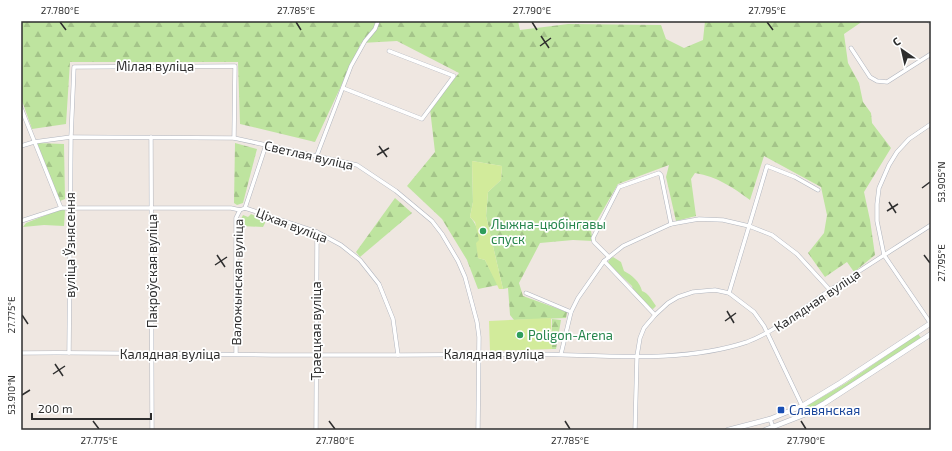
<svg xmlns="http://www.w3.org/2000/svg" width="952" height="451" font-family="'Exo 2',sans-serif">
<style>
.grass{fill:#bee49f}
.forest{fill:url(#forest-firs)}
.pitch{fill:#d2eb9b}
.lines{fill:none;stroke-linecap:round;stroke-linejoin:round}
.minor-casing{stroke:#b1b5be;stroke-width:4.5}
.tertiary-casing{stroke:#b1b5be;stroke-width:5.5}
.minor{stroke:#fff;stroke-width:3.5}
.tertiary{stroke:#fff;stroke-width:4.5}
.ticks{fill:none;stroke:#2e2e2e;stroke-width:1.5}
.leisure-dot{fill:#2e9e5b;stroke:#fff;stroke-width:1.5}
.transit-dot{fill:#1a4fb4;stroke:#fff;stroke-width:1.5}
.labels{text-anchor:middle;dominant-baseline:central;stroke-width:3.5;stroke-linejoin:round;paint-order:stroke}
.street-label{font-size:13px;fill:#2e2e2e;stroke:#fff}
.leisure-label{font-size:13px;fill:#27864d;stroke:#fff;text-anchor:start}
.transit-label{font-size:13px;fill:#164399;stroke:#fff;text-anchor:start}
.neatline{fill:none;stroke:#2e2e2e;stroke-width:1.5}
.ticks-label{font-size:10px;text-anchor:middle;fill:#2e2e2e}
</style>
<defs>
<pattern id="forest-firs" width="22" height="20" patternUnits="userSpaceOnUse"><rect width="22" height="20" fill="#bee49f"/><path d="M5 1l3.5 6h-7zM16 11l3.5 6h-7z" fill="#a4c489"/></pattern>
</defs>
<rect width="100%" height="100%" fill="#efe7e1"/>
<g class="grass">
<polygon points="59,210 65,210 64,226 44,225 23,227 26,223"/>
<polygon points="251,214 265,220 265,223 263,227 240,226 241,219 243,215 248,217"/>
<path d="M613 257 621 262 624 271C632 275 640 282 642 291 648 293 652 300 656 306L653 309 650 308 633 290 632 286 610 265 608 262 610 259Z"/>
<polygon points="918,334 921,338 821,403 806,410 805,407 846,383"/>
</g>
<g class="forest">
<path d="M21 21H518L520 30 568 24 661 25 666 39 684 48 703 40 705 21H863L844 34 848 63 859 83 863 102 871 113 872 123 891 148 864 192 870 220 875 255 854 272 847 262 825 277 808 253 824 233 827 215 821 187 764 156 750 200C732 187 718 177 695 173L691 179 696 216 676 221 666 177 669 165 618 184 591 231 593 241 573 240 540 243 519 283 523 296 567 312 566 318 514 320 510 315 508 288 503 289 486 216 488 192 501 180 502 166 472 161 473 202 470 217C476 223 480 234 479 241 479 248 477 251 478 258L485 260 498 285 478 289 467 260 442 219 407 186 435 152 430 109 459 73 397 41 361 43 315 142 240 124 238 62H70L66 124 32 129 21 98Z"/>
<polygon points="37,143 64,144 65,199 60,201"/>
<polygon points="235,143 257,149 243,203 237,205 234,203"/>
<polygon points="395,198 412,213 360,257 356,252"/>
<polygon points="552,319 561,320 556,349 552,349"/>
</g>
<g class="pitch">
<polygon points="472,161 502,166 501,180 488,192 486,216 503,289 499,289 485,260 478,258 476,243 479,240 475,222 470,217 473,202"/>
<polygon points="551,318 552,349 490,351 489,321"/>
</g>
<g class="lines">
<defs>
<g id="minor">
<polyline points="929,21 931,23"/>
<polyline points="851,48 870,77 877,81 887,82 931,54"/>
<polyline points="343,88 422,119 454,76 389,51"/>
<polyline points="21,108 61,208"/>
<polyline points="931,124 909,139 897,152 889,165 879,188 877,204 877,221 884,255 931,324"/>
<polyline points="151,137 152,430"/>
<polyline points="21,146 34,142 71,137 234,138 357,165 396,191 432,221 442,234 458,261 465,277 477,322 479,337 478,430"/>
<polyline points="317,155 351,66 365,41 375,29 378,21"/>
<polyline points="245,208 266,145"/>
<polyline points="21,221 61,208 231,208 240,210 245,208 317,232 341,245 360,260 379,284 393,319 398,355"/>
<polyline points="609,257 594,242 593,238 619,187 659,173 661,175 671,224"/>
<polyline points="604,261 655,315"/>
<polyline points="526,293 571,312"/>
<polyline points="729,293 767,166 795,177 818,190"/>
<path d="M21 353C119 352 217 355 316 355 385 355 455 355 525 354 596 354 678 365 747 342 776 331 802 309 827 292 862 269 897 247 931 225"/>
<polyline points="69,353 71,137 74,67 235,66 234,138"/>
<polyline points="236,354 236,218 240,210"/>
<polyline points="561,354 571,312 578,298 604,261 623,246 671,224 699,219 723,220 749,226 772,235 797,254 830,290"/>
<polyline points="770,419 774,430"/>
<polyline points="316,430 317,232"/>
<polyline points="635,430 637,356 640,338 644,328 655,315 668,303 678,297 693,292 715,290 729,293 754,312 764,326 806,414"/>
</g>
<g id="tertiary">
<polyline points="728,430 770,419 802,406 840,383 931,323"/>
<polyline points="765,430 806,414 825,403 931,334"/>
</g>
</defs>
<use href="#minor" class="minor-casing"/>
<use href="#tertiary" class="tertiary-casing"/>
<use href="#minor" class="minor"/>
<use href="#tertiary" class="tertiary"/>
</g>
<path class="ticks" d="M60 22 66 30M296 22 301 30M532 22 537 30M767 22 773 30M541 36 549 48M540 46 551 38M379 146 387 157M377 155 389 148M922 188 930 182M889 202 896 213M887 211 898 204M217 255 225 267M924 255 930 263M215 265 227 257M727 311 734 323M22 315 28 324M725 321 736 313M55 364 63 376M53 374 65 366M22 395 30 390M93 421 99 429M329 421 335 429M565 421 570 429M801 421 806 429"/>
<g class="leisure-dot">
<circle cx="483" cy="231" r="4"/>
<circle cx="520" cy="335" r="4"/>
</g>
<rect class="transit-dot" x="777" y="406" width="8" height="8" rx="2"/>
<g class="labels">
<g class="street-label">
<text x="155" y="66">Мілая вуліца</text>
<text transform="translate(309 155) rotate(13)">Светлая вуліца</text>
<text transform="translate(292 225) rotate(21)">Ціхая вуліца</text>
<text transform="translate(70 245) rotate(-90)">вуліца Ўзнясення</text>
<text transform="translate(152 271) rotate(-90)">Пакроўская вуліца</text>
<text transform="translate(237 282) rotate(-89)">Валожынская вуліца</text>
<text transform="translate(817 300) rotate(-34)">Калядная вуліца</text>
<text transform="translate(316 331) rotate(-90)">Траецкая вуліца</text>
<text x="170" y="354">Калядная вуліца</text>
<text x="494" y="354">Калядная вуліца</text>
</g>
<g class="leisure-label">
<text x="491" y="224">Лыжна-цюбінгавы<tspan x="491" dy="15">спуск</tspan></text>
<text x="528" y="335">Poligon-Arena</text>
</g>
<g class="transit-label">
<text x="789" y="410">Славянская</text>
</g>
</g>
<rect width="952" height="451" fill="none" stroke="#ffffff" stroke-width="44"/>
<g transform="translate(902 50) rotate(326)" stroke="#ffffff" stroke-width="3" paint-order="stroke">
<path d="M0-3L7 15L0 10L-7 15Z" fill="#2e2e2e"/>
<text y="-6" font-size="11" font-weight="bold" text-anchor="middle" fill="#2e2e2e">С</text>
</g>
<path d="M32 413v6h119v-6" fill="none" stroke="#2e2e2e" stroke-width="2"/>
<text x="38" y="413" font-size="12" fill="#2e2e2e" stroke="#ffffff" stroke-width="3" paint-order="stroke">200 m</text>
<rect x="22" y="22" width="908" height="407" class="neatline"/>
<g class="ticks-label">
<text x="60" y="14">27.780°E</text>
<text x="296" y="14">27.785°E</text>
<text x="532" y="14">27.790°E</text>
<text x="767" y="14">27.795°E</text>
<text transform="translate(941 182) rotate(-90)" y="4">53.905°N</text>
<text transform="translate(941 263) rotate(-90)" y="4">27.795°E</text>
<text transform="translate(11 315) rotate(-90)" y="4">27.775°E</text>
<text transform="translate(11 395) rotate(-90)" y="4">53.910°N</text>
<text x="99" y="444">27.775°E</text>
<text x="335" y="444">27.780°E</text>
<text x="570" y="444">27.785°E</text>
<text x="806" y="444">27.790°E</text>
</g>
</svg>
